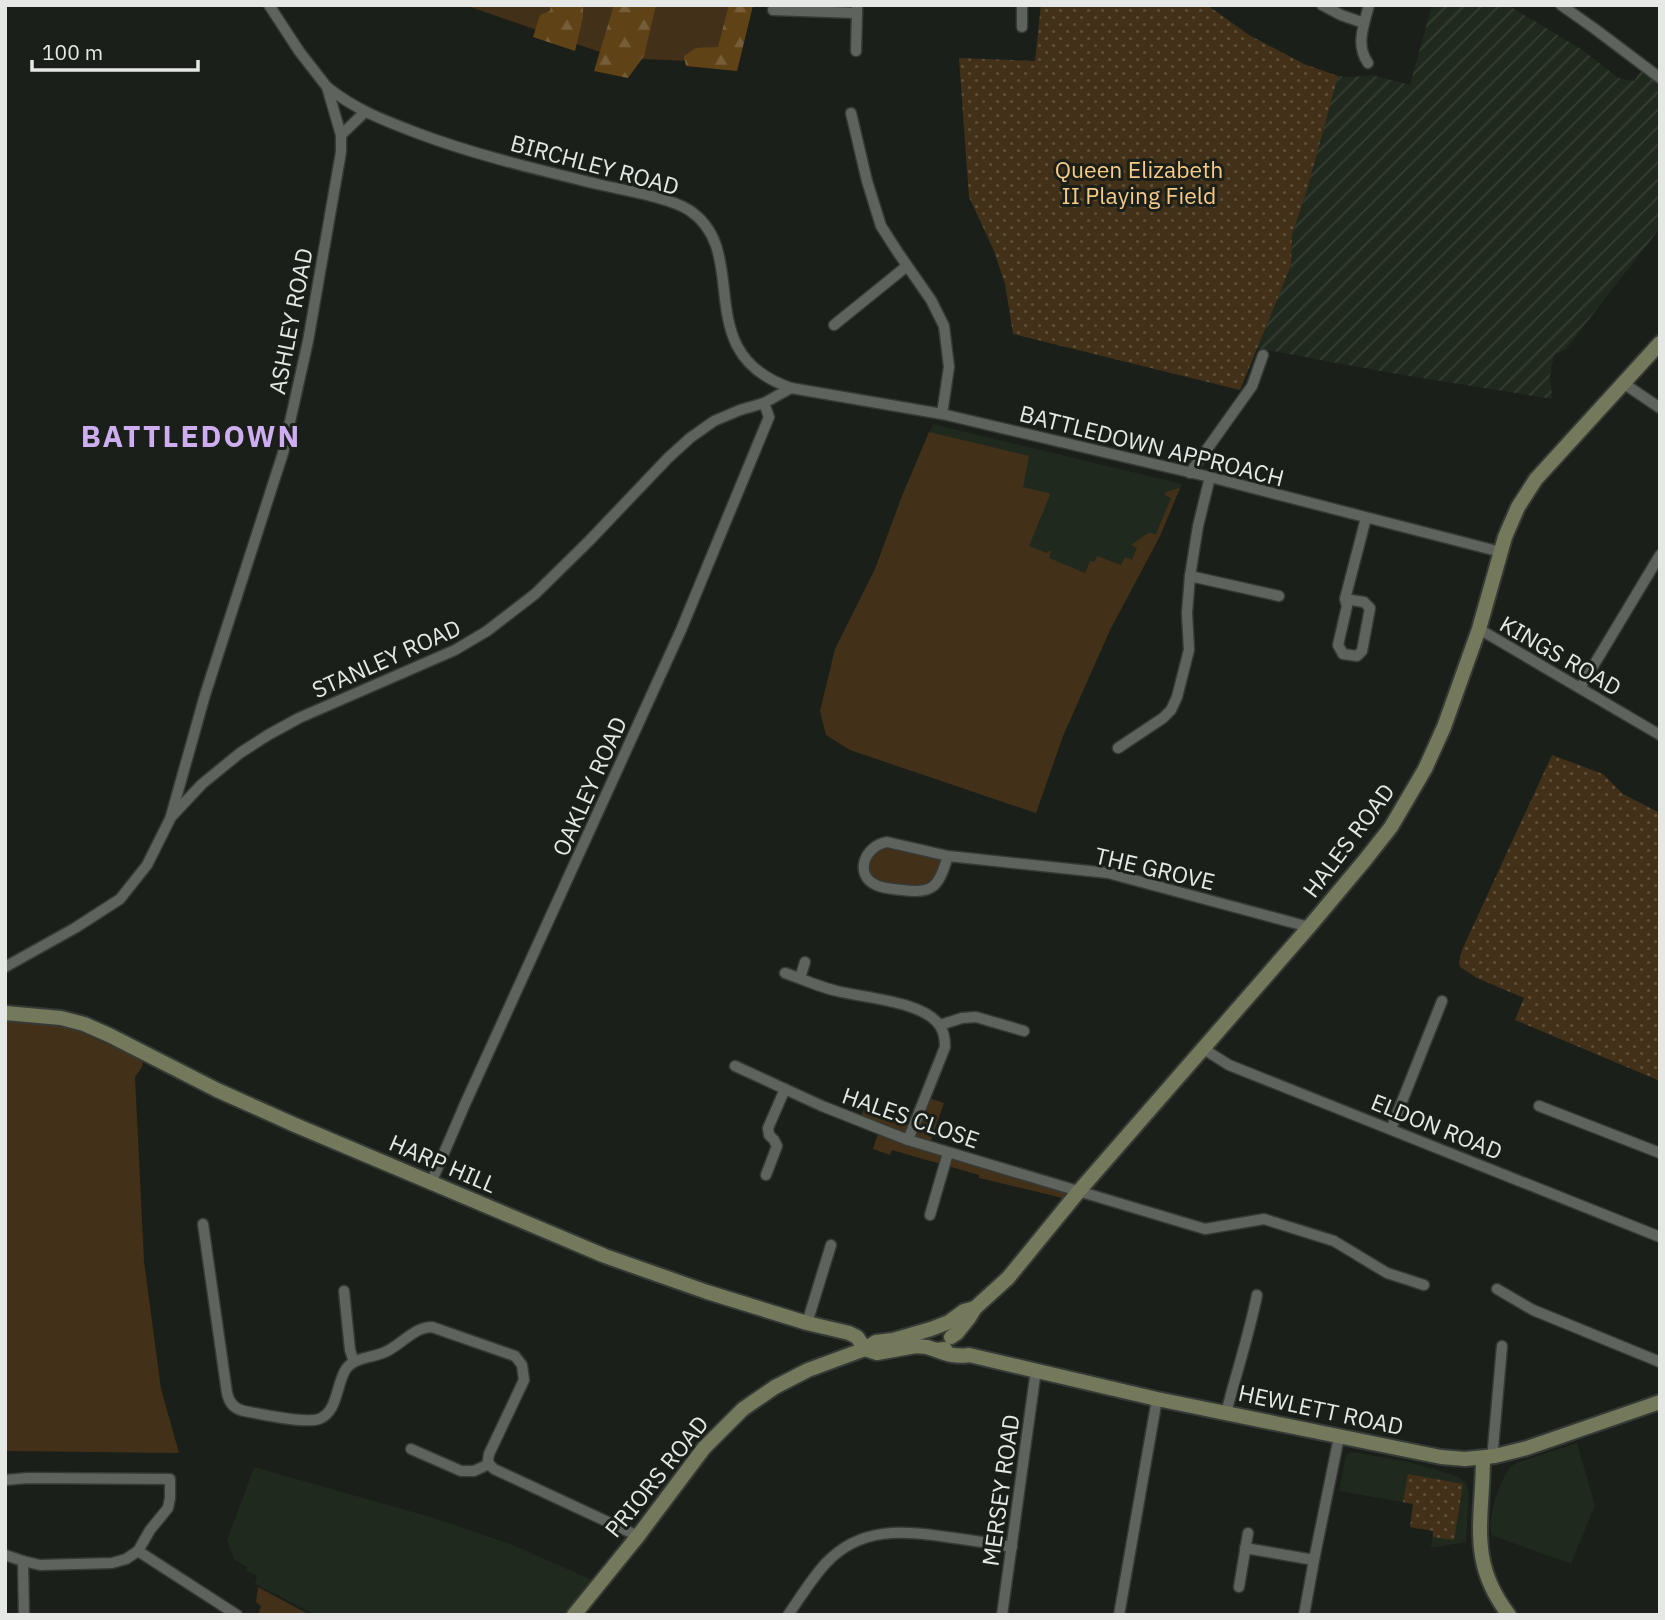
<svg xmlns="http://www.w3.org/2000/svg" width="1665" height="1620" font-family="'IBM Plex Sans',sans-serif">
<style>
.built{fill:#20291e}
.industrial{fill:url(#industrial-furrows)}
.grass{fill:#423118}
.forest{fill:url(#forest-firs)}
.park{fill:url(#park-dots)}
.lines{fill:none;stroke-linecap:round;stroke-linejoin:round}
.street-casing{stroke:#363a36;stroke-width:13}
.secondary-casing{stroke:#363a36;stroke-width:18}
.street{stroke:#5e645d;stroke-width:10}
.secondary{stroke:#75795c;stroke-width:14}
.labels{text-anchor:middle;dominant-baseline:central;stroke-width:6;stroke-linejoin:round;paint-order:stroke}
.street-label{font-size:23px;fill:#e5e8e5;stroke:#1a1f19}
.park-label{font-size:23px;fill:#f9ca86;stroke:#1a1f19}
.district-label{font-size:30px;font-weight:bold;letter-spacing:2px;fill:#ceaef1;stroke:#1a1f19}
</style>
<defs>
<pattern id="industrial-furrows" width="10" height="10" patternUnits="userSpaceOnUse" patternTransform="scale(1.75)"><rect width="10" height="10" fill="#20291e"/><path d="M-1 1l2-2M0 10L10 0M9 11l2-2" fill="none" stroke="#363e34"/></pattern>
<pattern id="forest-firs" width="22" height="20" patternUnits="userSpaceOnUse" patternTransform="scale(1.75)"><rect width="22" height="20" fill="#5f4317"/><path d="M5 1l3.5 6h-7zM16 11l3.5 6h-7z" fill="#765e39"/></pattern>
<pattern id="park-dots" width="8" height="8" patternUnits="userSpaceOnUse" patternTransform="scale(1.75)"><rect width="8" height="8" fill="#423118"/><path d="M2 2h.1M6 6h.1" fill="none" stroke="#5d4f39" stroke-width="1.8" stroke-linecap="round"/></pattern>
</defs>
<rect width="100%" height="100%" fill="#1a1f19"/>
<g class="built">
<polygon points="933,424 1182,484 1160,536 1110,630 1063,736 1036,813 850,750 826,735 820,711 835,649 875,569 902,496"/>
<polygon points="1577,1443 1595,1505 1571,1564 1491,1535 1490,1524 1495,1498 1502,1481 1509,1468 1516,1463"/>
<polygon points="1352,1452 1409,1462 1457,1476 1465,1482 1469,1492 1466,1542 1431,1548 1433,1531 1410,1527 1413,1504 1339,1491 1346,1455"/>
<polygon points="254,1467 434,1518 513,1545 599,1583 574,1615 316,1615 255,1584 257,1575 246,1571 247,1567 235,1560 227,1541"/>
</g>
<polygon class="industrial" points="1432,5 1508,5 1584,51 1618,78 1634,81 1644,66 1660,78 1660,228 1566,349 1554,355 1549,381 1551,384 1552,399 1391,373 1257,348 1291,267 1292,235 1307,190 1338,76 1351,77 1372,75 1410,85"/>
<g class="grass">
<polygon points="465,5 753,5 739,63 617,58"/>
<polygon points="929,432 1029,456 1023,487 1049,493 1050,495 1029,546 1047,553 1049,551 1051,551 1049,558 1085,573 1090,561 1095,562 1097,556 1121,565 1125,557 1132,560 1137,548 1131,545 1148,533 1156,534 1171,498 1165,495 1166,492 1180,488 1160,536 1110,630 1063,736 1036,813 850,750 826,735 820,711 835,649 875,569 902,496"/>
<polygon points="878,844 948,856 929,890 873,883 864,869"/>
<polygon points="5,1021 69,1027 143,1060 142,1067 135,1077 144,1261 161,1389 179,1453 5,1451"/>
<polygon points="926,1097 944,1103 929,1146 1079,1191 1071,1200 979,1178 979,1175 892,1150 890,1155 873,1149 879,1130 859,1121 864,1109 912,1126"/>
<polygon points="258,1587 310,1615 258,1615 261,1606 256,1602"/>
</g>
<g class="forest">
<polygon points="551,5 583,5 583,17 575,51 533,37 540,15 550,11"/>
<polygon points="614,5 656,5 644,56 628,78 594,71"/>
<polygon points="729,5 753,5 737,71 686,66 684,56 696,48 718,47"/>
</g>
<g class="park">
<polygon points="1041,5 1207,5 1249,35 1304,64 1338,76 1307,190 1292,235 1291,266 1240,390 1013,334 1005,284 994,251 969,197 959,58 1035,61"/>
<polygon points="1552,755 1603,774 1623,794 1660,813 1660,1081 1515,1020 1524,998 1477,978 1460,967 1459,962 1462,950"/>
<polygon points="1408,1474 1463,1484 1454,1540 1433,1537 1433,1531 1410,1527 1413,1504 1403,1502"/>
</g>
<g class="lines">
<defs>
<g id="street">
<polyline points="1022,5 1022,27"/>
<polyline points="1322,5 1341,15 1364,23"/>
<polyline points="1561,5 1595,29 1660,78"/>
<polyline points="773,10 857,13 857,5"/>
<polyline points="856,51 857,13"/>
<path d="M1368 63C1355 45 1364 25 1369 5"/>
<path d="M327 87C356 110 383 120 417 133 475 155 536 169 597 184 622 190 668 197 689 210 754 253 687 353 791 388L942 414 1210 477 1501 552"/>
<polyline points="851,113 867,181 881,226 897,251 931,300 944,326 949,367 942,414"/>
<polyline points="341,135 365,112"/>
<polyline points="834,325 907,266"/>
<polyline points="1623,383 1660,408"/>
<polyline points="1190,473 1252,386 1263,355"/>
<polyline points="1190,576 1279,596"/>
<polyline points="1345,599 1364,602 1370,608 1362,651 1357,656 1343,654 1338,645 1347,606 1345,599 1366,518"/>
<polyline points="1479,629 1660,735"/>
<polyline points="1580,688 1660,555"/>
<polyline points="1118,748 1163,718 1171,710 1177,697 1189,650 1187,613 1190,576 1198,526 1210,477"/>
<polyline points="171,816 205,695 283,453 308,341 341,152 341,135 327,87 299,51 269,5"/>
<path d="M948 856C939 884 935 895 903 890 895 889 884 889 876 885 854 875 864 846 887 842L948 856 1108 873 1309 927"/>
<polyline points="5,967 75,928 120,899 147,865 171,817 202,784 240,753 268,735 299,718 455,650 487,631 535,594 589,541 668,458 690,438 714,421 740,410 764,403 791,388"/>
<path d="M785 973C802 979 820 987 837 991 864 998 924 1001 940 1026 944 1032 945 1040 945 1047L908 1140"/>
<polyline points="800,978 805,962"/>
<polyline points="940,1025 962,1018 976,1017 1024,1031"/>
<polyline points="1202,1048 1229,1065 1660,1237"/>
<polyline points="735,1066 822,1106 908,1140 1205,1229 1264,1219 1334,1241 1387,1273 1424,1285"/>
<polyline points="1539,1106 1660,1153"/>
<polyline points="1391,1129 1442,1001"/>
<polyline points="766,1175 777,1146 774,1140 769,1135 768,1128 785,1089"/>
<polyline points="431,1183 465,1104 681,630 769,417 764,403"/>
<polyline points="930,1215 948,1153"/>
<path d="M203 1224 227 1393C229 1403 234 1409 244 1411 260 1414 305 1424 319 1419 338 1412 336 1384 346 1369 354 1357 373 1358 385 1352 401 1345 414 1327 432 1327L515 1356 522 1365 524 1380 489 1454 488 1460 489 1464"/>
<polyline points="1497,1289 1533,1310 1660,1362"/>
<polyline points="344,1291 350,1350 354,1362"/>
<polyline points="807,1323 831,1245"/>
<path d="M1226 1413C1236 1374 1249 1335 1257 1295"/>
<polyline points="411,1449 461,1471 474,1471 489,1464"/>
<polyline points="1495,1456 1493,1448 1502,1346"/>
<polyline points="489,1464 494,1469 638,1536"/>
<polyline points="5,1480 28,1478 170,1479 170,1498 168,1508 150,1530 138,1551"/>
<polyline points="1245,1548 1314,1560"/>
<polyline points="5,1555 23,1561 40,1565 112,1563 126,1559 138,1551 237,1615"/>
<polyline points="23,1561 24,1615"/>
<polyline points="1239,1587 1248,1533"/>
<path d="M788 1615C800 1598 812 1578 826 1563 861 1526 903 1531 947 1537 969 1540 990 1543 1012 1547"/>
<polyline points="1002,1615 1036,1370"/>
<polyline points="1119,1615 1157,1399"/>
<polyline points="1304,1615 1314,1560 1339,1437"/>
</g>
<g id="secondary">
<polyline points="5,1013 61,1018 84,1024 109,1035 217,1090 295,1125 605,1256 707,1292 807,1323 849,1333 857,1337 865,1349"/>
<polyline points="951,1337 957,1333 969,1318 975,1308 1008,1278 1079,1191 1309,927 1365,860 1391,827 1425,769 1444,727 1479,629 1505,537 1518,507 1536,479 1660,343"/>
<polyline points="865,1349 877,1353 916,1346 927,1347 936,1350 945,1349"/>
<path d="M936 1350C948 1355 957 1357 969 1355L1157 1399 1441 1457 1465 1459 1495 1456 1527 1448 1660 1402"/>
<path d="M1483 1458C1483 1519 1467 1561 1509 1615"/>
<polyline points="574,1615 638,1536 704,1448 743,1409 775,1387 808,1370 865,1349 876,1342 893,1340 931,1329 949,1322 964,1311 975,1308"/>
</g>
</defs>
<use href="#street" class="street-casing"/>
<use href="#secondary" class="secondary-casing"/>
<use href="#street" class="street"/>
<use href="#secondary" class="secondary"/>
</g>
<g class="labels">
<g class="street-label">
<text transform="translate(595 164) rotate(15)">BIRCHLEY ROAD</text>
<text transform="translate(290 321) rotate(-79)">ASHLEY ROAD</text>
<text transform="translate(1152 445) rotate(14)">BATTLEDOWN APPROACH</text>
<text transform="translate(1561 655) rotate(30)">KINGS ROAD</text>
<text transform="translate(386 658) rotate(-24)">STANLEY ROAD</text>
<text transform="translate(589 786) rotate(-66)">OAKLEY ROAD</text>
<text transform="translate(1348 840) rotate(-53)">HALES ROAD</text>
<text transform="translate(1155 868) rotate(13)">THE GROVE</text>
<text transform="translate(911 1117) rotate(19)">HALES CLOSE</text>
<text transform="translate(1437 1126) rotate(22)">ELDON ROAD</text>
<text transform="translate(443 1163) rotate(23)">HARP HILL</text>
<text transform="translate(1321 1409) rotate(12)">HEWLETT ROAD</text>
<text transform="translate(656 1476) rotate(-51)">PRIORS ROAD</text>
<text transform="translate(1000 1490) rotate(-82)">MERSEY ROAD</text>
</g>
<g class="park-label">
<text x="1139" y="169">Queen Elizabeth<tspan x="1139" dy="26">II Playing Field</tspan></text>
</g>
<g class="district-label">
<text x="191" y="435">BATTLEDOWN</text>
</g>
</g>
<rect width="1665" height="1620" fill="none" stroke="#e5e8e5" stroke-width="14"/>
<path d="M32 60v10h166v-10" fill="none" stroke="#e5e8e5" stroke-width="3.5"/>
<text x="42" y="60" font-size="21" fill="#e5e8e5" stroke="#1a1f19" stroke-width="5" paint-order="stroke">100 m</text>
</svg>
